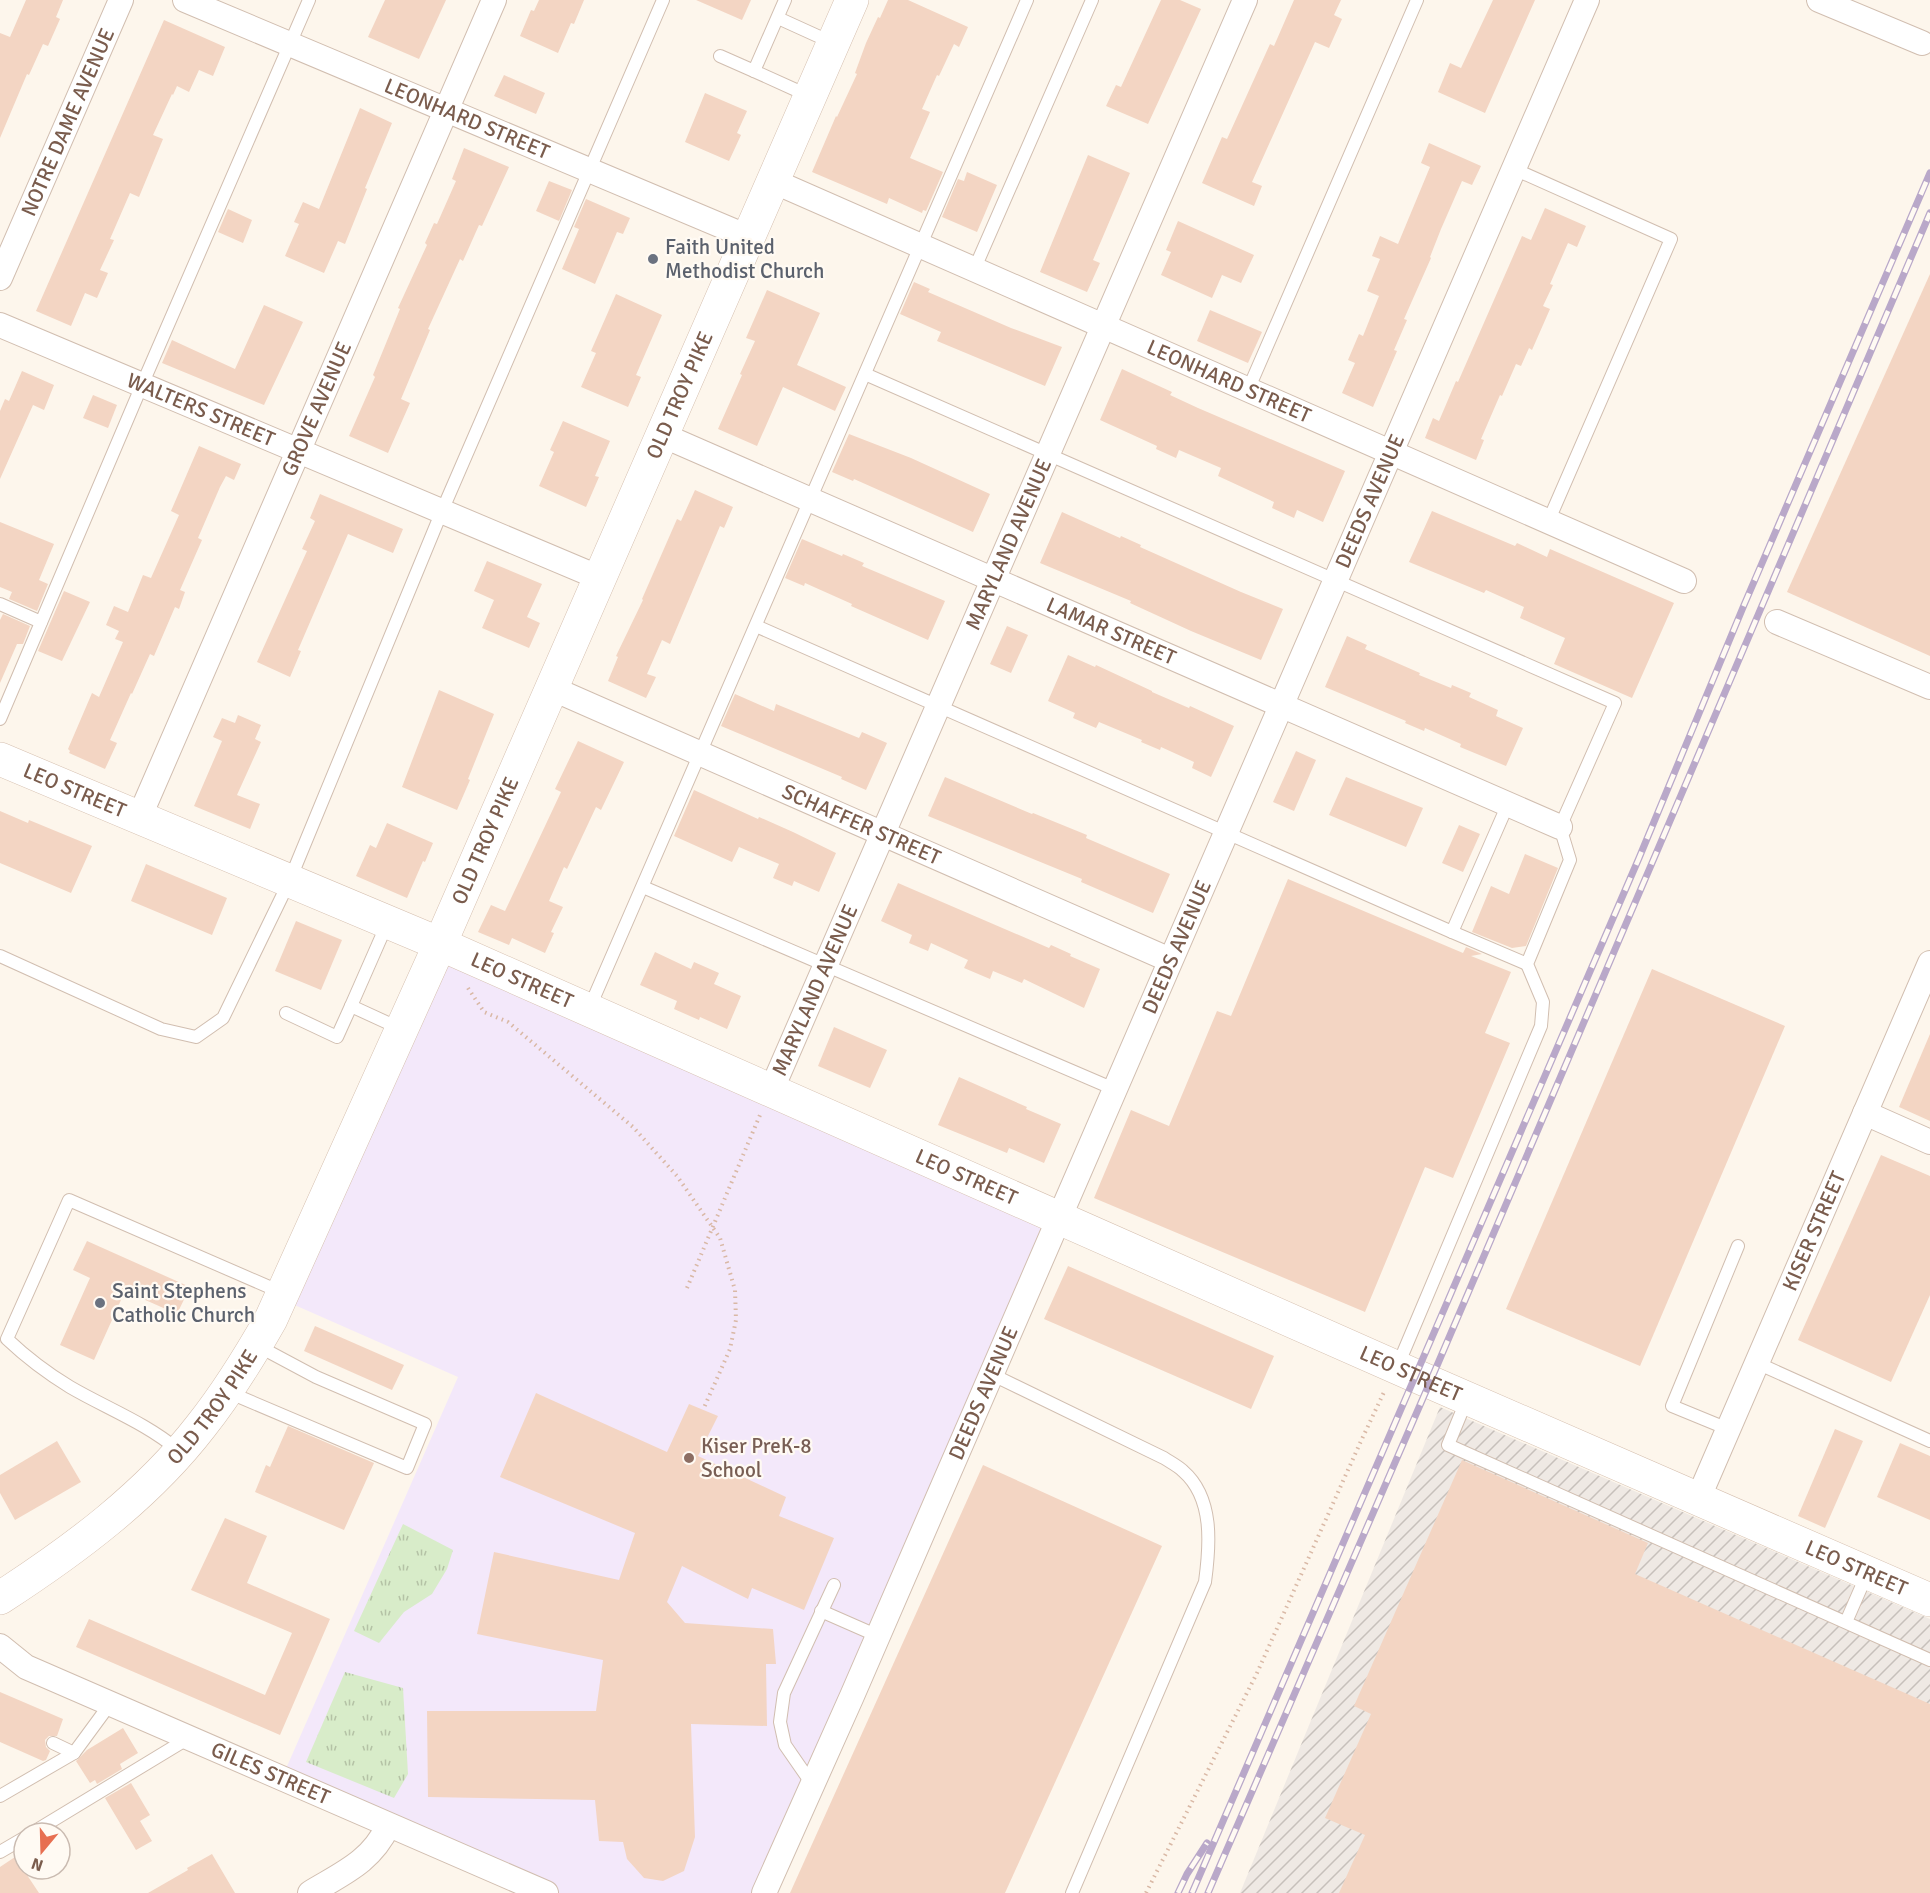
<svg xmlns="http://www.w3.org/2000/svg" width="1930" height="1893" font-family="Signika,sans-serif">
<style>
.industrial{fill:url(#industrial-furrows)}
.education{fill:#f3e8fa}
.grass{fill:url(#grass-tufts)}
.building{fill:#f3d5c3}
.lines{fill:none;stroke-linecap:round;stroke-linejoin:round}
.lane-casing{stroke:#d1beb0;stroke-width:14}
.street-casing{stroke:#d1beb0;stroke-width:26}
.secondary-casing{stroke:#d6c0b0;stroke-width:34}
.path{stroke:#d9b8a5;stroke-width:4;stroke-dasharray:1.5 4.5;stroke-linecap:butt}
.lane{stroke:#fff;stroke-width:12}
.street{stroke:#fff;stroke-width:24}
.secondary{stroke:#fff;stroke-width:33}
.rail-casing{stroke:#b9a8c9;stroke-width:7}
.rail{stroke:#fffaf3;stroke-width:4.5;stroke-dasharray:14;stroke-linecap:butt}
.worship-dot{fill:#6b7280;stroke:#fffaf3;stroke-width:2}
.education-dot{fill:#8d6e63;stroke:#fffaf3;stroke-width:2}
.labels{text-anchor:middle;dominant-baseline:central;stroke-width:4.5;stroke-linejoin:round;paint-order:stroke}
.street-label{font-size:21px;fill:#7a5c4d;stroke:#fffaf3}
.worship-label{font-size:21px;fill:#5b616d;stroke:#fffaf3;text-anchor:start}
.education-label{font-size:21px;fill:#785e54;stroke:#fffaf3;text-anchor:start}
</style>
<defs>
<pattern id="industrial-furrows" width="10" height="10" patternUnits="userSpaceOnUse" patternTransform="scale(1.5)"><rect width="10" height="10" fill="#efe9e4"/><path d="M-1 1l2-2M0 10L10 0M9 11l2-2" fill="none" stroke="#c7c0bb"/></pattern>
<pattern id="grass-tufts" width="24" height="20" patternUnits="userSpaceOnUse" patternTransform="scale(1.5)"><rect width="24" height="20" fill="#d8ecc9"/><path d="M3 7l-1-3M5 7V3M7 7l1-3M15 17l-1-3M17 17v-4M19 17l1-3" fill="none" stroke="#b4c2a5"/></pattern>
</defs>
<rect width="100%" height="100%" fill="#fdf6ec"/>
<polygon class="industrial" points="1440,1407 1930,1619 1930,1893 1240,1893"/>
<polygon class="education" points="440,944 1058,1218 764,1893 546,1893 281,1780 458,1377 281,1299"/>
<g class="grass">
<polygon points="403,1524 453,1550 447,1569 432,1594 404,1612 379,1643 354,1631"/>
<polygon points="345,1672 403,1688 408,1774 394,1798 306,1762"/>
</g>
<g class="building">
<polygon points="26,0 63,0 56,17 60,19 48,46 43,44 29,75 27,74 0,138 0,33 10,37"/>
<polygon points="385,0 446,0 419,59 368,37"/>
<polygon points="539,0 584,0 574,24 571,23 558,53 520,36 531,10 534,11"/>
<polygon points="696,0 751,0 742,20"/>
<polygon points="888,0 908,0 968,27 959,47 954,44 939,76 937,75 922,109 930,112 910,158 943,172 926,211 923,210 922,213 889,198 887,204 812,172 836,116 837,117 857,74 855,73 866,43 878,17 880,18"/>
<polygon points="1161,0 1180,0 1201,9 1148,124 1106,106 1116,85 1121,87"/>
<polygon points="1294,0 1341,0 1334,15 1342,19 1329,48 1315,42 1252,182 1262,186 1254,206 1202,183 1222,137 1227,139 1270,44 1274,46"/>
<polygon points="1493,0 1535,0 1485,113 1438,92 1450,63 1461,68"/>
<polygon points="164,20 225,47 213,76 199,70 189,92 177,86 173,95 172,94 153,135 163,139 139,197 130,193 110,239 114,240 100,270 108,273 97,298 85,293 71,326 36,311"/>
<polygon points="504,75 545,93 536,114 494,96"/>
<polygon points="705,93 747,111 737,133 741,135 729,161 685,142"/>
<polygon points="360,108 392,123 365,188 367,189 345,244 338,241 324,273 285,256 299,224 294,222 303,202 319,209"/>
<polygon points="1429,143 1481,166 1472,185 1462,181 1441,229 1430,257 1431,258 1404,319 1407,320 1394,350 1397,351 1373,407 1342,393 1355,363 1348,360 1359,334 1363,336 1379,296 1367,291 1380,259 1372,256 1380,236 1398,244 1430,167 1421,163"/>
<polygon points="464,148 509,167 482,226 479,225 463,261 460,259 428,329 430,330 401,399 410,403 388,453 349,436 375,377 373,375 400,309 398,308 427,245 425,243 434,223 437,224 456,181 452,179"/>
<polygon points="1088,155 1130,173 1093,260 1100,263 1087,292 1040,272"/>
<polygon points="967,172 997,185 977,232 942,217 958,179 964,181"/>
<polygon points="549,181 572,190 559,221 536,211"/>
<polygon points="586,199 630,218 623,234 617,232 595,284 562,269 579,229 574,227"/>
<polygon points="1545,208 1586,226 1577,247 1568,243 1550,284 1553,285 1543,306 1550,309 1532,350 1529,348 1521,366 1516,364 1502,396 1500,395 1481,439 1484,440 1476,460 1425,438 1433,418 1439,421 1456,381 1458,382 1522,236 1531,240"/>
<polygon points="228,209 252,220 243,243 218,232"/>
<polygon points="1178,221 1254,255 1241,283 1222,275 1212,298 1161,275 1171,252 1166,250"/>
<polygon points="1930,274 1930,656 1787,592"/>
<polygon points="914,282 930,289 928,292 1011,328 1062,347 1045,386 937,341 941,332 900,314"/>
<polygon points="767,290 820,313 797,365 846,387 835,411 783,387 757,446 718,429 742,375 740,374 755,341 746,338"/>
<polygon points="616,294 662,315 636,375 641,377 628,407 581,387 596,353 591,351"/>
<polygon points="264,305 303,322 264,405 162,363 172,340 235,369"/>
<polygon points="1210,310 1262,332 1248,363 1197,341"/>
<polygon points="1122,369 1172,392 1170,395 1198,408 1345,471 1323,522 1297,510 1294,518 1272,508 1274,502 1218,476 1221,468 1179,450 1176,458 1156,449 1157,446 1100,420"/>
<polygon points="22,371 54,385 44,410 33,405 0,479 0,411 5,399 9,401"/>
<polygon points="93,395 117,405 108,428 83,418"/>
<polygon points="563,421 610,441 595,476 599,477 586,507 539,486 554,452 550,450"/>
<polygon points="849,434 911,458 990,494 973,532 854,479 853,481 832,472"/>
<polygon points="199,446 241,464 234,480 226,476 220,487 198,538 202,540 180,590 185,592 179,609 175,607 154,656 150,654 132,694 131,693 110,740 117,743 105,769 69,753 70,751 68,749 92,693 99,697 123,642 115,639 119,631 106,625 114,606 128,612 143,575 151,578 179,515 171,511"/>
<polygon points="695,490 733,507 724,528 720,526 670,644 662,640 647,674 656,677 646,698 608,681 618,657 616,656 643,600 642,599 677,519 681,521"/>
<polygon points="320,494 403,529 393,553 348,534 298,650 301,651 290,677 257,662 307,551 302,549 315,521 310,518"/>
<polygon points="1432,511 1515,546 1517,543 1547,557 1550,549 1674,603 1632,698 1554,664 1565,638 1520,618 1524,607 1486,590 1484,593 1409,562"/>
<polygon points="1062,512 1120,538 1121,536 1141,545 1140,547 1241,592 1283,609 1261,660 1191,631 1130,603 1131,601 1040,563"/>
<polygon points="0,522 54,544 39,580 48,584 37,611 9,599 12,592 0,587"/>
<polygon points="802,539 842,556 843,554 864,563 862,566 945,601 928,640 851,606 852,604 805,583 804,586 785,578"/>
<polygon points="487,561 542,584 527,617 540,623 529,648 482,628 494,600 474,591"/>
<polygon points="64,591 90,602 62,661 38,651"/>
<polygon points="3,614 30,626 23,644 17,644 0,683 0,620"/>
<polygon points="1007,626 1028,635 1011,673 990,664"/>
<polygon points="1347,636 1367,645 1365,649 1420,673 1419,675 1451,688 1452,685 1471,693 1469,697 1498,710 1496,716 1523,728 1506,766 1460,747 1461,744 1425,728 1424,731 1405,723 1406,721 1325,687"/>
<polygon points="1068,655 1095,667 1096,665 1152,691 1152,692 1189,708 1190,706 1234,726 1211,777 1192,768 1194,762 1161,747 1160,750 1141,742 1142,740 1099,722 1096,728 1073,718 1075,713 1048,701"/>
<polygon points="439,690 494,714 468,779 470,780 457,810 402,787"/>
<polygon points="735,694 774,711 776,704 859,738 862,732 887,743 866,790 841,779 842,777 721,726"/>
<polygon points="238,715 261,725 255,739 261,742 237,795 260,804 250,829 194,806 222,741 213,737 222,718 235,723"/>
<polygon points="578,741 624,762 601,810 596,807 567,869 564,867 549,901 563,907 551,932 554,933 545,953 512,938 509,945 478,932 491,905 505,911 561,792 555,789"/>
<polygon points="1296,751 1316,760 1294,811 1273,802"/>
<polygon points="945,777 1032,814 1033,813 1087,835 1086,838 1170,874 1153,913 1081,882 1082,879 928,816"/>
<polygon points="1346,777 1423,808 1406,847 1329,815"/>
<polygon points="694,790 758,819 759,817 793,832 836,853 819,892 794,881 792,886 773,878 779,864 739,847 732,862 674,836"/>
<polygon points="0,811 28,823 29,820 92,846 71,893 0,863"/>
<polygon points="387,823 433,843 425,862 423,861 407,898 356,876 370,845 376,848"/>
<polygon points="1459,825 1480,834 1463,872 1442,863"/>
<polygon points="1525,854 1558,868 1526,946 1512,948 1472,932 1491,886 1509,894"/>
<polygon points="146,864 227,898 212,935 131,901"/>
<polygon points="1288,879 1463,953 1466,947 1482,954 1471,956 1511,972 1485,1033 1510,1043 1453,1178 1425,1167 1365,1312 1094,1198 1131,1110 1169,1126 1217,1011 1231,1016"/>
<polygon points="898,883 1049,948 1051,945 1071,954 1070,956 1100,969 1084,1008 1024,979 1022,983 993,971 990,979 964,968 968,960 931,943 928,951 909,943 912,935 881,921"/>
<polygon points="296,921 342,940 321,990 275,971"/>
<polygon points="655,952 691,969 694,962 719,973 714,984 741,996 727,1029 700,1017 699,1020 674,1009 677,1001 640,985"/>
<polygon points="1652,969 1785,1026 1640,1366 1506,1309"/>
<polygon points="834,1027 887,1050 870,1088 818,1066"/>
<polygon points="1930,1034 1930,1121 1899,1107"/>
<polygon points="959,1077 1027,1107 1026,1109 1061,1124 1044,1163 1009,1148 1007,1153 938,1125"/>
<polygon points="1881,1155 1930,1176 1930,1295 1891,1382 1798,1340"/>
<polygon points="87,1241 190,1287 177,1314 125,1291 94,1360 60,1345 90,1278 73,1270"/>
<polygon points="1068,1266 1274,1356 1251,1409 1044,1319"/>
<polygon points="315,1326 404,1365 392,1390 304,1351"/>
<polygon points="536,1393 667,1452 689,1404 718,1416 698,1456 786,1497 779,1516 834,1538 804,1610 752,1588 748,1599 682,1566 667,1602 685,1623 773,1629 776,1664 766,1664 767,1726 691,1724 695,1837 684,1871 663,1881 644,1878 627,1859 623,1842 599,1841 595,1800 428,1797 427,1711 596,1711 603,1660 477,1634 494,1552 619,1580 635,1533 500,1477"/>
<polygon points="288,1426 374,1463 344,1530 255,1492 266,1465 270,1467"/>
<polygon points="1835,1429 1863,1441 1825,1528 1798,1516"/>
<polygon points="57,1441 81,1482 15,1520 0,1493 0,1475"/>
<polygon points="1900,1443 1930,1456 1930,1520 1877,1497"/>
<polygon points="1462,1460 1648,1543 1635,1574 1930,1704 1930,1893 1339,1893 1365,1835 1325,1818 1371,1714 1354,1706"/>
<polygon points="983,1465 1162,1546 1005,1893 790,1893"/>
<polygon points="225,1518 267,1536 247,1583 330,1619 280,1735 76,1647 89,1619 265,1695 292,1633 191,1590"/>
<polygon points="0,1692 63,1719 57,1736 49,1736 45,1740 46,1747 50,1751 46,1760 43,1761 0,1742"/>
<polygon points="123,1728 138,1753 120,1764 122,1769 97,1784 95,1780 90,1783 76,1761 87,1750"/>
<polygon points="131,1783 150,1815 140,1821 152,1841 136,1850 105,1798"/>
<polygon points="212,1854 235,1893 148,1893 188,1870 187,1868"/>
<polygon points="15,1857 39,1893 0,1893 0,1867"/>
</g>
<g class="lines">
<defs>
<g id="lane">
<polyline points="778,18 833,43"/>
<polyline points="720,56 754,71 785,0"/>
<polyline points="754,71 807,95"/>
<polyline points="1514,169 1671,239 1548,522"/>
<polyline points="974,270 1092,0"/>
<polyline points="865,374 1615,703 1560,827 1570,860 1527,964 1543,1002 1541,1026 1398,1365"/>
<polyline points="1248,390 1417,0"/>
<polyline points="0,604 41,622"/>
<polyline points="756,626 1452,932 1508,804"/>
<polyline points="0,719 142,385 309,0"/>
<polyline points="643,887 1114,1089"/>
<polyline points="387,924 351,1006 401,1029"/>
<polyline points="1452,932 1527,964"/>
<polyline points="0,956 161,1029 196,1037 223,1018 289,882 442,511 663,0"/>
<polyline points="589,1009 1027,0"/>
<polyline points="286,1013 337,1037 351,1006"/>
<polyline points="1757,1363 1930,1441"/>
<path d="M991 1374 1164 1458C1170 1462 1178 1466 1183 1471 1214 1498 1210 1545 1205 1582L1072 1893"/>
<polyline points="228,1392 407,1468 425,1424 316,1377 258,1346"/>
<polyline points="1467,1399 1448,1445 1930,1660"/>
<polyline points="1728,1429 1672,1406 1738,1246"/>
<path d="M178 1450C146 1423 106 1408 70 1387 47 1373 26 1357 7 1339L69 1200 283 1293"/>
<polyline points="821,1611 878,1636"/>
<polyline points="1846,1622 1867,1574"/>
<polyline points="53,1743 74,1753"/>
<polyline points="812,1784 785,1745 780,1722 784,1693 834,1585"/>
<polyline points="0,1796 74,1753 110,1704"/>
<polyline points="32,1833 187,1739"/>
<polyline points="0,1852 24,1838"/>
</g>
<g id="street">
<path id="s1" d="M185 0 748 237"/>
<polyline points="1819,0 1922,43"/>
<path id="s2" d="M773 181 1684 581"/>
<path id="s3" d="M0 278 121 0"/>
<path id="s4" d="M0 325 600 578"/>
<path id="s5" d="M662 435 1560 827"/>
<polyline points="1777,622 1930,687"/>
<path id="s6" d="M551 688 1170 960"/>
<path id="s7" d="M139 818 494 0"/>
<path id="s8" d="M771 1091 1245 0"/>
<polyline points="1865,1113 1930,1142"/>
<path id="s9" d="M1698 1499 1930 963"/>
<path id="s10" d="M0 1646 26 1667 546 1893"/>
<path d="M310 1893C343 1873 371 1862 388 1826"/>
<path id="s11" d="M764 1893 852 1696 1587 0"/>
</g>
<g id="secondary">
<path id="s12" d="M0 759 440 944 1416 1376 1930 1600"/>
<path id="s13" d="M0 1598C74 1550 147 1496 201 1426 228 1392 250 1356 271 1319L440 944 852 0"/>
</g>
</defs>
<use href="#lane" class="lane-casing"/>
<use href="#street" class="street-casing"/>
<use href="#secondary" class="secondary-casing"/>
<g class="path">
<polyline points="468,988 484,1012 508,1022 633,1127 677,1176 720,1238 735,1290 736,1320 730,1349 703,1410"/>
<polyline points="687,1288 760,1115"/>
<polyline points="1146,1893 1257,1673 1361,1441 1385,1390"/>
</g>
<use href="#lane" class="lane"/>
<use href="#street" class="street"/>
<use href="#secondary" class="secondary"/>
<defs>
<g id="rail">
<polyline points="1178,1893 1187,1874 1207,1843"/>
<polyline points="1192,1893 1639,858 1744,605 1930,173"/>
<polyline points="1208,1893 1430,1382 1930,213"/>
</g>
</defs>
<use href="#rail" class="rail-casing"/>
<use href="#rail" class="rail"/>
</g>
<g class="worship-dot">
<circle cx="653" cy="259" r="6"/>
<circle cx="100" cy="1303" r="6"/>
</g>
<circle class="education-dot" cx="689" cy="1458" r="6"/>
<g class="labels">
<g class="street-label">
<text stroke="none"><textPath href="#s1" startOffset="306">LEONHARD STREET</textPath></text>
<text stroke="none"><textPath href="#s3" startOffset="170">NOTRE DAME AVENUE</textPath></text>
<text stroke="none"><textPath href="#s2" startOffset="498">LEONHARD STREET</textPath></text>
<text stroke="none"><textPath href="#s13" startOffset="1404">OLD TROY PIKE</textPath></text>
<text stroke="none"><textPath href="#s4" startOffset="218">WALTERS STREET</textPath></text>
<text stroke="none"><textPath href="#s7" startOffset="446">GROVE AVENUE</textPath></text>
<text stroke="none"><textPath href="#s11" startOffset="1518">DEEDS AVENUE</textPath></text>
<text stroke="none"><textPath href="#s8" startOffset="596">MARYLAND AVENUE</textPath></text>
<text stroke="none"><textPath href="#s5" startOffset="490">LAMAR STREET</textPath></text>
<text stroke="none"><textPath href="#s12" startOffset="81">LEO STREET</textPath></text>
<text stroke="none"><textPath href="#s6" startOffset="339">SCHAFFER STREET</textPath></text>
<text stroke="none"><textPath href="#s13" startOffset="918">OLD TROY PIKE</textPath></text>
<text stroke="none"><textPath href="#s11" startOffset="1032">DEEDS AVENUE</textPath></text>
<text stroke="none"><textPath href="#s12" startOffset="567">LEO STREET</textPath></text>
<text stroke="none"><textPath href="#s8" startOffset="110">MARYLAND AVENUE</textPath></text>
<text stroke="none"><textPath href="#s12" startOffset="1053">LEO STREET</textPath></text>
<text stroke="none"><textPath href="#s9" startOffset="292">KISER STREET</textPath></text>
<text stroke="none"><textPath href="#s12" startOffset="1539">LEO STREET</textPath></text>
<text stroke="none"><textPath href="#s11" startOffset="546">DEEDS AVENUE</textPath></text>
<text stroke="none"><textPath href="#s13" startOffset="288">OLD TROY PIKE</textPath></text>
<text stroke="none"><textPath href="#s12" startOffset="2025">LEO STREET</textPath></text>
<text stroke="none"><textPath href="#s10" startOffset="300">GILES STREET</textPath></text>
</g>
<g class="worship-label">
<text x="665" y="247">Faith United<tspan x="665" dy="24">Methodist Church</tspan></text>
<text x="112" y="1291">Saint Stephens<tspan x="112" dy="24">Catholic Church</tspan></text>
</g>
<g class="education-label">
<text x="701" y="1446">Kiser PreK-8<tspan x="701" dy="24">School</tspan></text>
</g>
</g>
<g transform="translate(42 1851) rotate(199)"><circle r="28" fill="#fffaf3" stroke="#cabbb1" stroke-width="1.5"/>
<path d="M0-4.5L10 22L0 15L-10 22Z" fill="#e76f51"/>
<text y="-9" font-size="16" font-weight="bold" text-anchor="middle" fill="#7a5c4d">N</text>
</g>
</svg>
